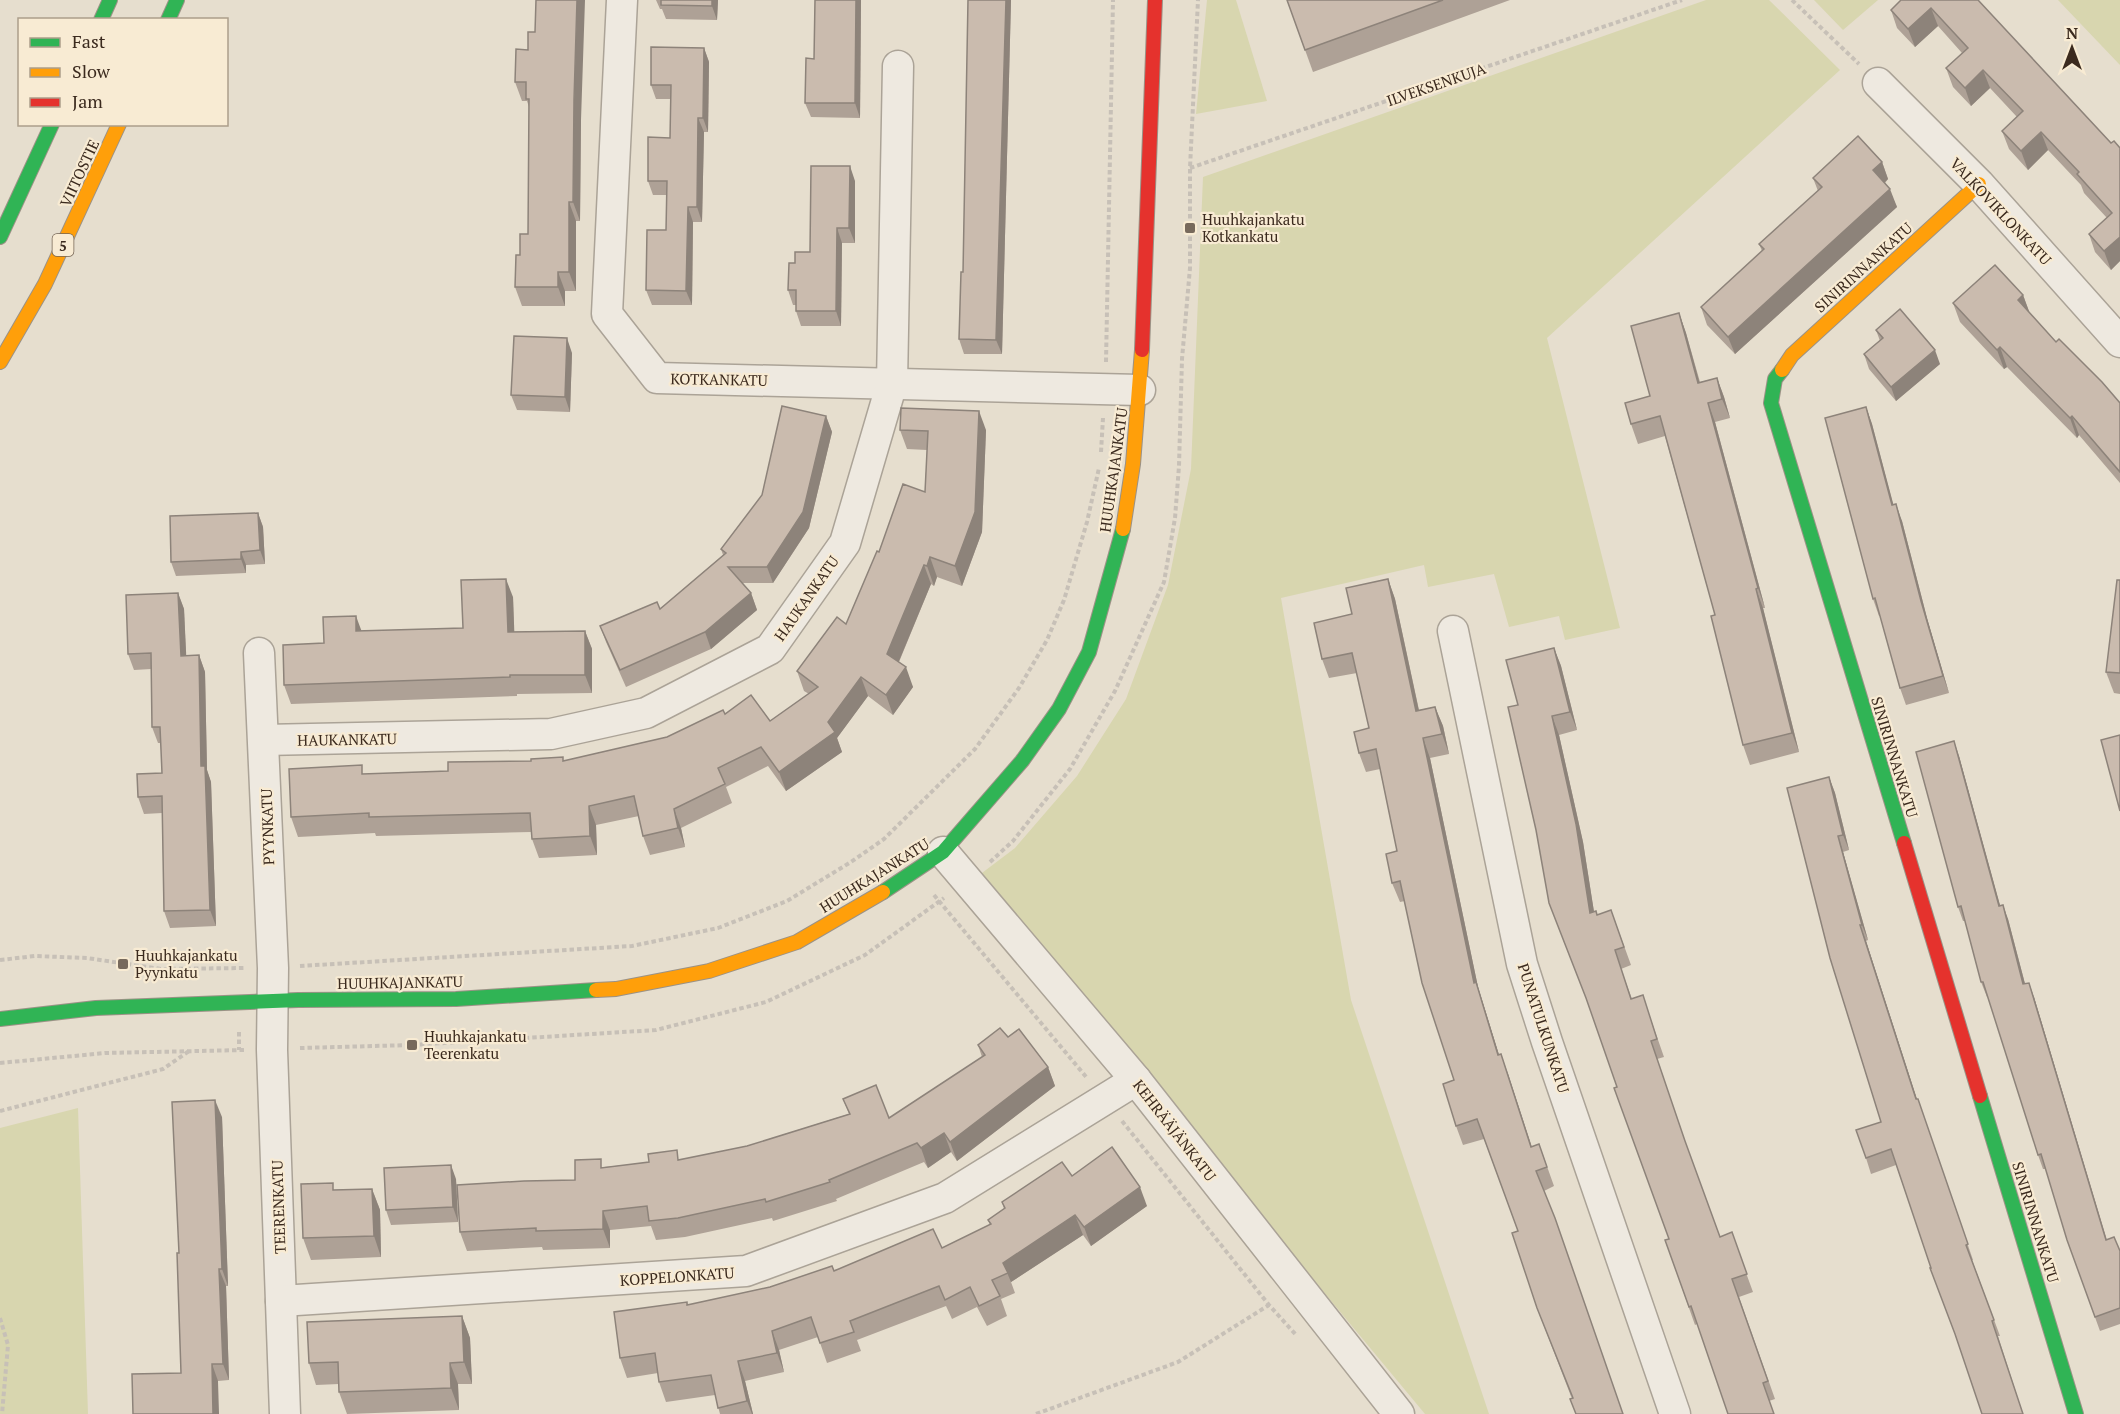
<svg xmlns="http://www.w3.org/2000/svg" width="2120" height="1414" font-family="'PT Serif',serif">
<style>
.green{fill:#d8d6af}
.lines{fill:none;stroke-linecap:round;stroke-linejoin:round}
.street-casing{stroke:#aba397;stroke-width:33}
.fast-casing{stroke:#9b9286;stroke-width:16}
.slow-casing{stroke:#9b9286;stroke-width:16}
.jam-casing{stroke:#9b9286;stroke-width:16}
.path{stroke:#c7c0b7;stroke-width:4;stroke-dasharray:4.5 3;stroke-linecap:butt}
.street{stroke:#eee9e0;stroke-width:30}
.fast{stroke:#30b455;stroke-width:14}
.slow{stroke:#ff9f0a;stroke-width:14}
.jam{stroke:#e5322d;stroke-width:14}
.wall{fill:#aea196}
.shaded-wall{fill:#8d837a}
.building{fill:#cabbae;stroke:#8d837a;stroke-width:1.5}
.poi-dot{fill:#77695c;stroke:#f8ebd3;stroke-width:2}
.labels{text-anchor:middle;dominant-baseline:central;stroke-width:4.5;stroke-linejoin:round;paint-order:stroke}
.shield{fill:#f8ebd3;stroke:#746454;stroke-width:1.5}
.shield-label{font-size:14px;font-weight:bold;fill:#3b2a1e}
.street-label{font-size:15px;fill:#3b2a1e;stroke:#f8ebd3}
.poi-label{font-size:15px;fill:#3b2a1e;stroke:#f8ebd3;text-anchor:start}
</style>
<rect width="100%" height="100%" fill="#e6dece"/>
<g class="green">
<polygon points="1207,0 1236,0 1267,101 1196,114"/>
<polygon points="1706,0 1769,0 1840,70 1547,338 1620,628 1565,640 1559,616 1509,627 1494,574 1428,587 1424,565 1281,598 1351,1000 1489,1414 1425,1414 978,876 1015,848 1077,776 1126,699 1168,585 1191,469 1203,177"/>
<polygon points="1814,0 1878,0 1843,30"/>
<polygon points="2058,0 2120,0 2120,65"/>
<polygon points="78,1108 88,1414 0,1414 0,1128"/>
</g>
<g class="lines">
<defs>
<g id="street">
<polyline points="622,0 607,314 657,378 1140,390"/>
<polyline points="1878,83 1979,184 2120,342"/>
<polyline points="1453,631 1522,964 1547,1042 1675,1414"/>
<polyline points="259,653 273,968 272,1050 285,1414"/>
<polyline points="264,740 551,734 646,713 770,649 845,543 892,383 898,66"/>
<polyline points="943,852 1136,1080 1399,1414"/>
<polyline points="281,1301 746,1271 945,1198 1136,1080"/>
</g>
<g id="fast">
<polyline points="101,20 110,0"/>
<polyline points="168,20 177,0"/>
<polyline points="0,237 52,124"/>
<polyline points="1782,370 1775,379 1771,403 1904,843"/>
<polyline points="883,892 943,852 1022,761 1059,709 1089,652 1123,529"/>
<polyline points="0,1019 96,1008 298,1000 456,999 596,990"/>
<polyline points="1980,1096 2076,1414"/>
</g>
<g id="slow">
<polyline points="0,362 45,284 119,124"/>
<polyline points="1782,370 1792,355 1979,184"/>
<polyline points="1123,529 1133,464 1142,350"/>
<polyline points="596,990 616,989 709,971 797,942 883,892"/>
</g>
<g id="jam">
<polyline points="1142,350 1155,0"/>
<polyline points="1904,843 1980,1096"/>
</g>
</defs>
<use href="#street" class="street-casing"/>
<use href="#fast" class="fast-casing"/>
<use href="#slow" class="slow-casing"/>
<use href="#jam" class="jam-casing"/>
<g class="path">
<polyline points="1792,0 1859,64"/>
<polyline points="1190,168 1682,0"/>
<polyline points="1106,362 1113,0"/>
<polyline points="1101,452 1103,418"/>
<polyline points="990,862 1013,841 1070,769 1115,691 1164,582 1175,518 1179,466 1182,359 1190,268 1190,168 1198,0"/>
<polyline points="934,895 1087,1078"/>
<polyline points="0,960 35,956 87,958 161,969 244,968"/>
<polyline points="300,966 632,946 718,928 787,901 851,862 884,839 975,749 1019,688 1047,640 1064,600 1087,522 1099,468"/>
<polyline points="239,1032 239,1050"/>
<polyline points="300,1048 412,1045 656,1030 766,1002 865,955 944,898"/>
<polyline points="0,1063 105,1053 245,1050"/>
<polyline points="0,1111 163,1069 189,1051"/>
<polyline points="1122,1121 1269,1305 1297,1336"/>
<polyline points="0,1318 8,1345 2,1414"/>
<polyline points="1036,1414 1178,1362 1269,1305"/>
</g>
<use href="#street" class="street"/>
<use href="#fast" class="fast"/>
<use href="#slow" class="slow"/>
<use href="#jam" class="jam"/>
</g>
<g class="wall">
<polygon points="656,0 718,0 717,20 666,19 662,9 660,9"/>
<polygon points="815,0 861,0 860,118 811,117 805,103 814,59"/>
<polygon points="968,0 1011,0 1002,354 964,354 959,339 963,272"/>
<polygon points="1287,0 1510,0 1313,72"/>
<polygon points="1978,0 2111,143 2120,148 2120,261 2111,270 2095,252 2089,234 2107,218 2084,193 2081,185 2048,150 2028,170 2009,149 2002,131 2017,117 1990,88 1971,106 1953,87 1946,68 1962,53 1938,26 1915,47 1897,28 1891,10"/>
<polygon points="704,48 709,62 708,132 704,132 702,222 693,222 692,305 652,305 646,290 666,230 667,195 653,195 648,181 670,138 671,99 656,99 651,85"/>
<polygon points="528,50 581,120 580,221 576,221 576,291 565,291 565,306 522,306 515,287 520,255 528,234 529,107 527,101 522,101 515,82"/>
<polygon points="1882,162 1888,179 1885,183 1897,207 1735,354 1707,325 1701,307 1762,251 1759,244 1818,191 1813,178"/>
<polygon points="855,181 855,243 842,243 841,326 801,326 796,311 796,305 793,305 788,290 810,252"/>
<polygon points="2023,295 2030,314 2056,342 2120,403 2120,483 2079,435 2077,438 2007,367 2004,369 1960,322 1953,303"/>
<polygon points="1679,313 1686,333 1700,382 1717,378 1724,397 1730,418 1715,422 1765,608 1763,608 1799,752 1750,765 1743,745 1715,615 1665,436 1638,444 1631,424 1650,396"/>
<polygon points="1876,330 1940,364 1896,401 1869,369 1864,354 1880,341"/>
<polygon points="572,353 570,412 517,410 511,395"/>
<polygon points="1866,407 1872,424 1893,504 1902,521 1927,618 1949,693 1906,705 1900,688 1880,616 1879,616 1873,599"/>
<polygon points="826,416 832,432 809,528 773,583 742,583 751,593 757,610 711,649 626,687 606,642 600,626 660,609 723,555 721,549"/>
<polygon points="900,430 986,430 982,532 962,586 937,577 934,586 931,584 899,662 913,687 893,715 868,696 837,738 842,752 786,791 768,766 726,787 732,803 681,828 685,847 650,855 643,836 639,816 596,825 597,855 539,858 532,839 531,832 376,836 375,833 298,837 291,817 365,774 448,771 564,761 667,737 725,714 770,721 809,694 804,691 797,671 846,624 879,552 925,492 927,450 907,449"/>
<polygon points="258,513 263,527 265,564 246,565 246,573 176,576 171,562"/>
<polygon points="1388,579 1395,599 1419,710 1435,707 1443,726 1449,754 1430,758 1478,987 1499,1055 1508,1074 1532,1147 1539,1144 1554,1186 1544,1191 1572,1399 1537,1308 1518,1231 1484,1139 1463,1145 1456,1126 1454,1080 1405,901 1400,902 1392,883 1397,851 1380,769 1366,772 1359,753 1369,728 1357,673 1329,678 1322,659"/>
<polygon points="2120,580 2120,694 2114,693 2106,672"/>
<polygon points="178,593 184,609 186,656 199,655 205,672 207,770 211,782 216,926 170,928 164,911 162,813 144,814 138,797 162,773 161,743 158,743 152,727 151,669 134,670 128,654"/>
<polygon points="513,597 514,632 585,631 592,649 592,693 517,694 517,696 291,704 284,685 324,643 361,631 463,628"/>
<polygon points="1554,648 1561,666 1577,730 1559,735 1583,842 1594,912 1597,915 1611,910 1631,965 1621,969 1632,999 1649,1014 1664,1057 1657,1059 1690,1156 1720,1237 1738,1251 1753,1292 1739,1297 1775,1399 1769,1401 1697,1324 1695,1325 1665,1240 1669,1239 1590,1008 1549,903 1518,705"/>
<polygon points="1959,756 2000,905 2008,919 2025,984 2034,997 2107,1240 2120,1251 2120,1324 2100,1331 2067,1240 2046,1169 2043,1169 2038,1155 1988,996 1987,997 1981,982 1965,921 1963,921 1958,907"/>
<polygon points="1829,777 1835,793 1849,850 1843,852 1868,940 1866,941 1917,1099 1923,1114 1973,1260 1972,1260 2000,1336 1998,1336 2023,1414 1958,1342 1896,1165 1871,1174 1866,1158 1881,1122"/>
<polygon points="1008,1037 1048,1067 1055,1086 957,1161 951,1152 928,1168 924,1162 836,1199 837,1201 773,1221 772,1218 685,1237 656,1240 651,1226 610,1230 610,1248 543,1250 542,1247 467,1251 460,1232 604,1167 680,1160 747,1146 849,1114 843,1099 889,1118 982,1057 978,1045"/>
<polygon points="222,1117 228,1286 226,1286 229,1380 218,1381 181,1373 179,1253"/>
<polygon points="1072,1176 1147,1206 1091,1246 1083,1235 1011,1282 1015,1293 1001,1299 1007,1316 987,1326 977,1307 952,1319 946,1306 857,1340 861,1351 827,1363 818,1337 779,1350 784,1372 745,1381 753,1414 720,1414 715,1395 666,1402 659,1382 658,1373 627,1378 620,1358 687,1302 688,1305 770,1287 834,1270 942,1248 990,1225 988,1220 1004,1209 1002,1202"/>
<polygon points="456,1179 458,1222 391,1225 386,1210"/>
<polygon points="372,1189 380,1210 381,1257 311,1260 303,1238 336,1190"/>
<polygon points="462,1316 470,1338 472,1384 458,1384 459,1410 347,1414 339,1392 339,1384 316,1385 309,1363"/>
</g>
<g class="shaded-wall">
<polygon points="577,0 585,0 581,120 580,221 573,202 574,100"/>
<polygon points="712,0 718,0 717,20 712,6"/>
<polygon points="856,0 861,0 860,118 855,103"/>
<polygon points="1006,0 1011,0 1002,354 996,340"/>
<polygon points="1931,8 1938,26 1915,47 1908,29"/>
<polygon points="704,48 709,62 708,132 703,118"/>
<polygon points="1983,70 1990,88 1971,106 1965,88"/>
<polygon points="698,118 704,132 702,222 697,207"/>
<polygon points="2041,132 2048,150 2028,170 2021,151"/>
<polygon points="1882,162 1888,179 1879,188 1873,170"/>
<polygon points="850,166 855,181 855,243 849,228"/>
<polygon points="1890,189 1897,207 1735,354 1728,337"/>
<polygon points="569,202 576,221 576,291 569,272"/>
<polygon points="688,207 693,222 692,305 686,291"/>
<polygon points="837,228 842,243 841,326 836,311"/>
<polygon points="2120,237 2120,261 2111,270 2104,251"/>
<polygon points="558,272 565,291 565,306 558,287"/>
<polygon points="2023,295 2030,314 2018,300"/>
<polygon points="1679,313 1686,333 1705,403 1698,383"/>
<polygon points="567,338 572,353 570,412 565,397"/>
<polygon points="2000,347 2007,367 2004,369 1997,350"/>
<polygon points="1935,350 1940,364 1896,401 1891,387"/>
<polygon points="1717,378 1724,397 1730,418 1722,399"/>
<polygon points="1708,403 1715,422 1765,608 1758,588"/>
<polygon points="1866,407 1872,424 1898,522 1892,505"/>
<polygon points="979,411 986,430 982,532 962,586 955,566"/>
<polygon points="826,416 832,432 809,528 773,583 767,567"/>
<polygon points="2072,416 2079,435 2077,438 2070,418"/>
<polygon points="1896,504 1902,521 1927,618 1949,693 1943,676 1921,601"/>
<polygon points="258,513 263,527 265,564 260,550"/>
<polygon points="241,552 246,565 246,573 241,559"/>
<polygon points="930,557 937,577 934,586 927,566"/>
<polygon points="924,565 931,584 894,673 887,654"/>
<polygon points="506,579 513,597 515,650 508,632"/>
<polygon points="1388,579 1395,599 1423,730 1416,711"/>
<polygon points="1756,589 1763,608 1799,752 1792,733"/>
<polygon points="178,593 184,609 187,672 181,656"/>
<polygon points="751,593 757,610 711,649 705,632"/>
<polygon points="356,616 363,635 356,631"/>
<polygon points="585,631 592,649 592,693 585,675"/>
<polygon points="1554,648 1561,666 1577,730 1570,712"/>
<polygon points="199,655 205,672 207,770 211,782 216,926 210,910 201,766"/>
<polygon points="906,667 913,687 893,715 886,695"/>
<polygon points="861,677 868,696 837,738 842,752 786,791 779,772 828,722"/>
<polygon points="1435,707 1443,726 1449,754 1442,734"/>
<polygon points="1552,716 1559,735 1583,842 1597,931 1590,913"/>
<polygon points="1423,738 1430,758 1478,987 1505,1074 1474,983"/>
<polygon points="1954,741 1959,756 2004,920 1999,906"/>
<polygon points="1829,777 1835,793 1849,850 1843,835"/>
<polygon points="589,806 596,825 597,855 590,836"/>
<polygon points="674,809 681,828 685,847 678,828"/>
<polygon points="1838,836 1843,852 1868,940 1862,925"/>
<polygon points="2003,905 2008,919 2029,999 2023,984"/>
<polygon points="1860,925 1866,941 1922,1115 1916,1099"/>
<polygon points="2029,983 2034,997 2111,1255 2106,1240"/>
<polygon points="1501,1054 1508,1074 1538,1167 1531,1147"/>
<polygon points="1048,1067 1055,1086 957,1161 950,1142"/>
<polygon points="215,1100 222,1117 228,1286 222,1269"/>
<polygon points="944,1133 951,1152 928,1168 921,1148"/>
<polygon points="451,1165 456,1179 458,1222 453,1207"/>
<polygon points="1140,1187 1147,1206 1091,1246 1084,1227"/>
<polygon points="372,1189 380,1210 381,1257 374,1236"/>
<polygon points="603,1211 610,1230 610,1248 603,1229"/>
<polygon points="1075,1215 1083,1235 1011,1282 1003,1263"/>
<polygon points="219,1269 226,1286 229,1380 223,1364"/>
<polygon points="462,1316 470,1338 472,1384 464,1362"/>
<polygon points="772,1331 779,1350 784,1372 777,1353"/>
<polygon points="738,1361 745,1381 753,1414 752,1414 747,1401"/>
<polygon points="450,1363 458,1384 459,1410 451,1388"/>
<polygon points="212,1364 218,1381 219,1414 213,1414"/>
</g>
<g class="building">
<polygon points="536,0 577,0 574,100 573,202 569,202 569,272 558,272 558,287 515,287 516,255 520,255 520,234 528,234 529,99 526,99 526,82 515,82 516,49 528,50 528,32 535,32"/>
<polygon points="661,0 712,0 712,6 661,5"/>
<polygon points="815,0 856,0 855,103 805,103 806,58 814,59"/>
<polygon points="968,0 1006,0 996,340 959,339 961,272 963,272"/>
<polygon points="1287,0 1443,0 1305,50"/>
<polygon points="1901,0 1978,0 2111,143 2114,141 2120,148 2120,237 2104,251 2089,234 2112,213 2077,174 2079,172 2041,132 2021,151 2002,131 2023,111 1983,70 1965,88 1946,68 1968,48 1931,8 1908,29 1891,10"/>
<polygon points="651,47 704,48 703,118 698,118 697,207 688,207 686,291 646,290 647,230 666,230 667,181 648,181 648,137 670,138 671,85 651,85"/>
<polygon points="1858,136 1882,162 1873,170 1890,189 1728,337 1701,307 1764,249 1759,244 1822,187 1813,178"/>
<polygon points="811,166 850,166 849,228 837,228 836,311 796,311 796,290 788,290 789,263 795,263 795,252 810,252"/>
<polygon points="1995,265 2023,295 2018,300 2056,342 2059,339 2102,382 2120,403 2120,472 2072,416 2070,418 2000,347 1997,350 1953,303"/>
<polygon points="1900,309 1935,350 1891,387 1864,354 1883,338 1876,330"/>
<polygon points="1679,313 1698,383 1717,378 1722,399 1708,403 1758,588 1756,589 1792,733 1743,745 1711,616 1715,615 1660,416 1631,424 1625,403 1650,396 1631,326"/>
<polygon points="514,336 567,338 565,397 511,395"/>
<polygon points="782,406 826,416 803,512 767,567 728,567 751,593 705,632 620,670 600,626 657,602 660,609 726,553 721,549 762,495"/>
<polygon points="1866,407 1892,505 1896,504 1921,601 1943,676 1900,688 1875,598 1873,599 1825,418"/>
<polygon points="901,408 979,411 975,512 955,566 930,557 927,566 924,565 887,654 906,667 886,695 861,677 828,722 835,732 779,772 761,747 718,768 725,784 674,809 678,828 643,836 634,796 589,806 590,836 532,839 530,813 369,817 369,813 291,817 289,769 362,765 362,774 448,771 448,762 531,761 531,759 563,757 563,761 667,737 723,710 725,714 751,695 770,721 818,687 797,671 837,617 846,624 877,551 879,552 903,484 925,492 928,431 900,430"/>
<polygon points="258,513 260,550 241,552 241,559 171,562 170,516"/>
<polygon points="506,579 508,632 585,631 585,675 510,675 510,677 284,685 283,645 324,643 323,617 356,616 356,631 463,628 461,580"/>
<polygon points="1388,579 1416,711 1435,707 1442,734 1423,738 1474,983 1476,982 1498,1055 1501,1054 1531,1147 1539,1144 1547,1167 1536,1171 1555,1218 1623,1414 1576,1414 1570,1399 1573,1398 1537,1308 1512,1233 1518,1231 1477,1119 1456,1126 1443,1084 1454,1080 1422,983 1400,881 1392,883 1386,854 1397,851 1376,749 1359,753 1354,732 1369,728 1352,653 1322,659 1314,623 1352,614 1346,588"/>
<polygon points="2117,580 2120,580 2120,673 2106,672"/>
<polygon points="178,593 181,656 199,655 201,766 205,766 210,910 164,911 162,796 138,797 137,774 162,773 160,727 152,727 151,653 128,654 126,595"/>
<polygon points="1554,648 1570,712 1552,716 1576,824 1590,913 1596,911 1597,915 1611,910 1624,947 1615,950 1631,999 1643,995 1657,1039 1651,1041 1685,1141 1720,1237 1732,1232 1747,1274 1732,1279 1768,1381 1763,1383 1774,1414 1728,1414 1691,1306 1689,1307 1665,1240 1669,1239 1614,1088 1617,1087 1586,998 1549,903 1536,830 1508,707 1518,705 1506,660"/>
<polygon points="2120,735 2120,811 2101,740"/>
<polygon points="1954,741 1999,906 2003,905 2023,984 2029,983 2106,1240 2114,1237 2120,1251 2120,1308 2095,1317 2067,1240 2041,1154 2038,1155 1983,982 1981,982 1961,906 1958,907 1916,752"/>
<polygon points="1829,777 1843,835 1838,836 1862,925 1860,925 1916,1099 1918,1099 1968,1244 1966,1245 1994,1320 1992,1321 2023,1414 1982,1414 1955,1334 1930,1268 1931,1268 1891,1149 1866,1158 1856,1130 1881,1122 1830,958 1787,788"/>
<polygon points="1000,1028 1008,1037 1019,1029 1048,1067 950,1142 944,1133 921,1148 917,1143 829,1180 830,1182 766,1202 765,1199 678,1218 649,1221 647,1206 603,1211 603,1229 536,1231 536,1228 460,1232 457,1185 524,1181 575,1180 575,1160 601,1159 601,1168 649,1162 648,1154 677,1150 678,1160 747,1146 850,1114 843,1099 876,1085 889,1118 985,1055 978,1045"/>
<polygon points="215,1100 222,1269 219,1269 223,1364 212,1364 213,1414 133,1414 132,1374 181,1373 177,1253 179,1253 172,1102"/>
<polygon points="1112,1147 1140,1187 1084,1227 1075,1215 1003,1263 1008,1273 992,1280 1000,1296 979,1306 970,1287 945,1300 939,1286 850,1321 854,1332 820,1343 811,1317 772,1331 777,1353 738,1361 747,1401 718,1408 711,1375 659,1382 655,1353 620,1358 614,1312 687,1302 687,1305 770,1287 832,1266 834,1271 933,1229 942,1248 991,1224 988,1220 1005,1208 1002,1202 1062,1162 1072,1176"/>
<polygon points="451,1165 453,1207 386,1210 384,1168"/>
<polygon points="333,1183 333,1190 372,1189 374,1236 303,1238 301,1184"/>
<polygon points="462,1316 464,1362 450,1363 451,1388 339,1392 338,1362 309,1363 307,1322"/>
</g>
<g class="poi-dot">
<rect x="1184" y="222" width="12" height="12" rx="3"/>
<rect x="117" y="958" width="12" height="12" rx="3"/>
<rect x="406" y="1039" width="12" height="12" rx="3"/>
</g>
<g class="labels">
<rect class="shield" x="52.5" y="234" width="21" height="22" rx="4.5"/>
<g class="shield-label">
<text x="63" y="245">5</text>
</g>
<g class="street-label">
<text transform="translate(1436 84) rotate(-19)">ILVEKSENKUJA</text>
<text transform="translate(79 173) rotate(-65)">VIITOSTIE</text>
<text transform="translate(2001 211) rotate(47)">VALKOVIKLONKATU</text>
<text transform="translate(1863 267) rotate(-42)">SINIRINNANKATU</text>
<text transform="translate(719 379) rotate(1)">KOTKANKATU</text>
<text transform="translate(1113 470) rotate(-82)">HUUHKAJANKATU</text>
<text transform="translate(806 598) rotate(-55)">HAUKANKATU</text>
<text transform="translate(347 739) rotate(-1)">HAUKANKATU</text>
<text transform="translate(1895 757) rotate(73)">SINIRINNANKATU</text>
<text transform="translate(267 827) rotate(-92)">PYYNKATU</text>
<text transform="translate(874 875) rotate(-32)">HUUHKAJANKATU</text>
<text transform="translate(400 982) rotate(-1)">HUUHKAJANKATU</text>
<text transform="translate(1544 1028) rotate(72)">PUNATULKUNKATU</text>
<text transform="translate(1175 1130) rotate(52)">KEHRÄÄJÄNKATU</text>
<text transform="translate(278 1207) rotate(-92)">TEERENKATU</text>
<text transform="translate(2036 1222) rotate(73)">SINIRINNANKATU</text>
<text transform="translate(677 1276) rotate(-4)">KOPPELONKATU</text>
</g>
<g class="poi-label">
<text x="1202" y="219">Huuhkajankatu<tspan x="1202" dy="17">Kotkankatu</tspan></text>
<text x="135" y="955">Huuhkajankatu<tspan x="135" dy="17">Pyynkatu</tspan></text>
<text x="424" y="1036">Huuhkajankatu<tspan x="424" dy="17">Teerenkatu</tspan></text>
</g>
</g>
<rect x="18" y="18" width="210" height="108" fill="#f8ebd3" stroke="#ac9e8b" stroke-width="1.5"/>
<rect x="30" y="38" width="30" height="9" fill="#30b455" stroke="#ac9e8b" stroke-width="1.5"/>
<text x="72" y="48" font-size="18" fill="#3b2a1e">Fast</text>
<rect x="30" y="68" width="30" height="9" fill="#ff9f0a" stroke="#ac9e8b" stroke-width="1.5"/>
<text x="72" y="78" font-size="18" fill="#3b2a1e">Slow</text>
<rect x="30" y="98" width="30" height="9" fill="#e5322d" stroke="#ac9e8b" stroke-width="1.5"/>
<text x="72" y="108" font-size="18" fill="#3b2a1e">Jam</text>
<g transform="translate(2072 48)" stroke="#f8ebd3" stroke-width="4.5" paint-order="stroke">
<path d="M0-4.5L10 22L0 15L-10 22Z" fill="#3b2a1e"/>
<text y="-9" font-size="16" font-weight="bold" text-anchor="middle" fill="#3b2a1e">N</text>
</g>
</svg>
